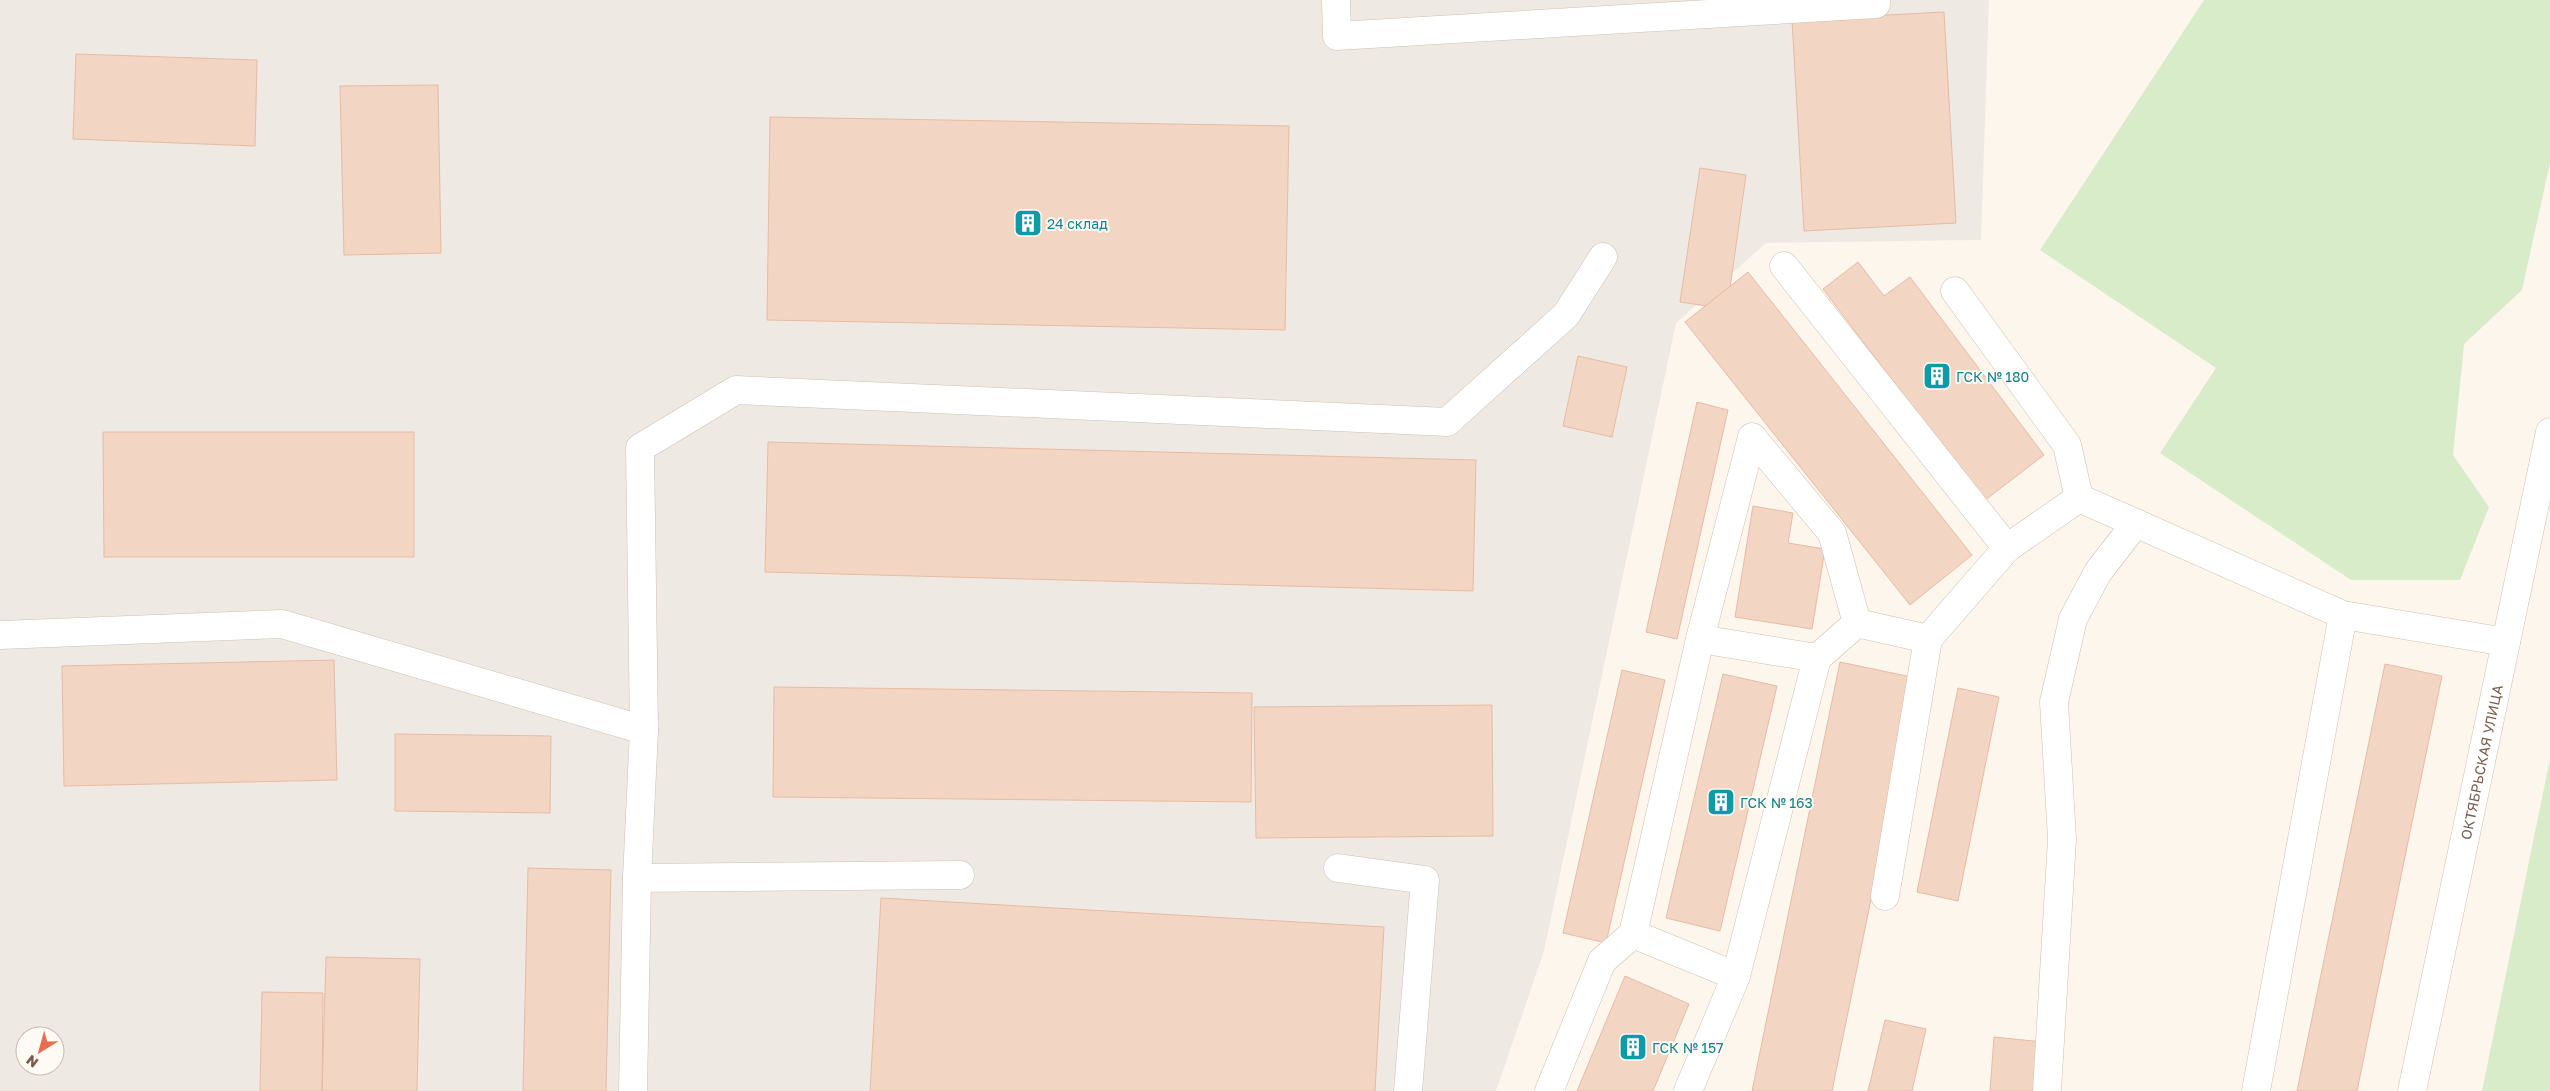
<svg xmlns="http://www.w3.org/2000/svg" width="2550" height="1091" font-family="'Golos Text',sans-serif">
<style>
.industrial{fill:#efe9e4;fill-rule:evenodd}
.green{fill:#d8ecc9}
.building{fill:#f3d5c3;stroke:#e6bba3}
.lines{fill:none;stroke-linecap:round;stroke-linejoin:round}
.minor-casing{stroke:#d1beb0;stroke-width:29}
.minor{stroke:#fff;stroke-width:28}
.labels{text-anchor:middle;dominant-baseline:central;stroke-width:4;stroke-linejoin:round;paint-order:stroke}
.culture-label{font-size:14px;fill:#0d838f;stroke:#fffaf3;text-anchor:start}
.street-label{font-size:14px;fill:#7a5c4d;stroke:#fffaf3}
</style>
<rect width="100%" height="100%" fill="#fdf6ec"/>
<path class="industrial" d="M0 0H1989L1981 240 1766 243 1676 323 1544 951 1496 1091H0ZM25 1036H55V1066H25Z"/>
<g class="green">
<polygon points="2204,0 2550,0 2550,163 2522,290 2464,344 2453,455 2489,507 2460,580 2351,580 2160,453 2216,368 2040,250"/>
<polygon points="2550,759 2550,1091 2482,1091"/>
</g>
<g class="building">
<polygon points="1944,12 1956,223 1804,231 1792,20"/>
<polygon points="76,54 257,60 255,146 73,139"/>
<polygon points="438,85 441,253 344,255 340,86"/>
<polygon points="770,117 1289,126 1285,330 767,320"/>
<polygon points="1700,168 1746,175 1727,309 1680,302"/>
<polygon points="1858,262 1884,296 1910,277 2044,455 1984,501 1823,289"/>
<polygon points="1748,272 1972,555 1910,605 1685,322"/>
<polygon points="1578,356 1627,367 1612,437 1563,426"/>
<polygon points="1697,402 1728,410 1677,639 1646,632"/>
<polygon points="103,432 414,432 414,557 104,557"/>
<polygon points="768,442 1476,460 1473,591 765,572"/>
<polygon points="1753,506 1793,513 1788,543 1825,549 1812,629 1735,617"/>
<polygon points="334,660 337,780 64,786 62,666"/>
<polygon points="1840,662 1916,678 1832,1091 1752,1091"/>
<polygon points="2385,664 2442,676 2357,1091 2297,1091"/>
<polygon points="1622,670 1665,680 1606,943 1563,933"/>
<polygon points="1723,674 1777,686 1720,931 1666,918"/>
<polygon points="774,687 1252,693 1251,802 773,797"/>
<polygon points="1958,688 1999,697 1958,901 1917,892"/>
<polygon points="1492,705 1493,836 1256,838 1254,707"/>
<polygon points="395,734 551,736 550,813 395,811"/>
<polygon points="528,868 611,870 606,1091 523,1091"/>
<polygon points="881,898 1384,927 1375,1091 870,1091"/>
<polygon points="326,957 420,959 417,1091 322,1091"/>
<polygon points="1625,976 1689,1004 1653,1091 1577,1091"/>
<polygon points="262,992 323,993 322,1091 260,1091"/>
<polygon points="1885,1020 1926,1029 1912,1091 1868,1091"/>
<polygon points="1994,1037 2043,1042 2040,1091 1990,1091"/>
</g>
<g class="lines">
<defs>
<g id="minor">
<polyline points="1336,0 1337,36 1876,4 1876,0"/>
<polyline points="1784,266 2007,548 2079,498"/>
<polyline points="1955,291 2067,445 2079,498 2343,615 2506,642"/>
<polyline points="0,635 282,624 644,730"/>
<polyline points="1700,639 1817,658 1857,623 1928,639 2007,548"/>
<polyline points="1338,868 1425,880 1408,1091"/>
<polyline points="637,878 960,875"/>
<polyline points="1885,896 1928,639"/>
<polyline points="1633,934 1736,976"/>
<polyline points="633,1091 637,878 644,730 640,448 736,390 1447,422 1566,315 1603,257"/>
<polyline points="1549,1091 1602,961 1633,934 1700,639 1752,437 1832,533 1857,623"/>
<polyline points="1688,1091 1736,976 1817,658"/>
<polyline points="2047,1091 2062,839 2054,702 2073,619 2098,572 2136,523"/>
<polyline points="2256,1091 2343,615"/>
<path id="s1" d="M2412 1091 2550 432"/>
</g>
</defs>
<use href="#minor" class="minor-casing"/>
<use href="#minor" class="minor"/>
</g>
<defs>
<symbol id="building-square" viewBox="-11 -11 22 22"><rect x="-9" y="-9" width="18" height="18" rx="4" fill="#0f9aa8" stroke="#fffaf3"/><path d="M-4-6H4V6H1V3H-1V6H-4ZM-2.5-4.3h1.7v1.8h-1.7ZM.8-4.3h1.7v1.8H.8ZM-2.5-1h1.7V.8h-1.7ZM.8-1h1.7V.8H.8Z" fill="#fff"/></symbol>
</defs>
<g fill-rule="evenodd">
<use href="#building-square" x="1012" y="207" width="32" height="32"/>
<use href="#building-square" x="1921" y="360" width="32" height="32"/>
<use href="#building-square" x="1705" y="786" width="32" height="32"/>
<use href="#building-square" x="1617" y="1031" width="32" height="32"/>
</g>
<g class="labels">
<g class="culture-label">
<text x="1047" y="223">24 склад</text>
<text x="1956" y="376">ГСК № 180</text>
<text x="1740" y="802">ГСК № 163</text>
<text x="1652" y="1047">ГСК № 157</text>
</g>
<g class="street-label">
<text stroke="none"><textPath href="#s1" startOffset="336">ОКТЯБРЬСКАЯ УЛИЦА</textPath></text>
</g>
</g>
<g transform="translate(40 1051) rotate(217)"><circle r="24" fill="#fffaf3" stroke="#cabbb1"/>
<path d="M0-4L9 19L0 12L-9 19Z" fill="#e76f51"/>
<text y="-8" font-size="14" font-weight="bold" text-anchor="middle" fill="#7a5c4d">N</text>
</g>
</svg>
